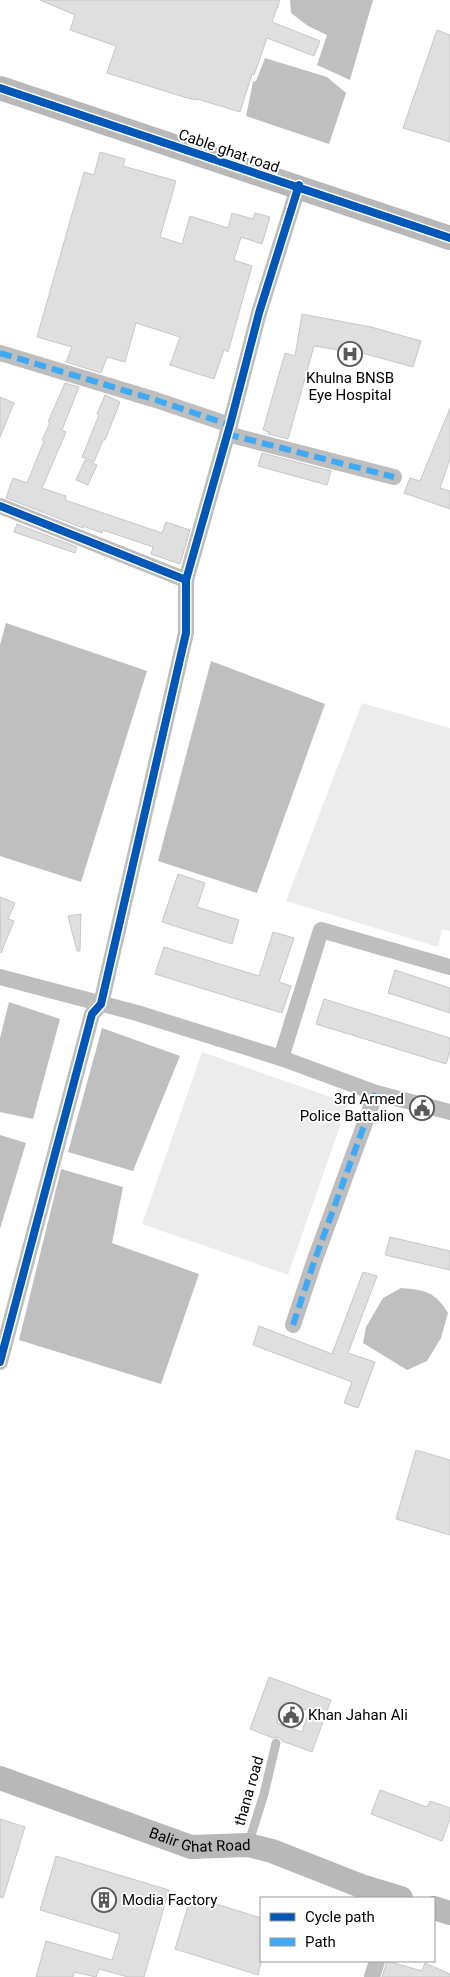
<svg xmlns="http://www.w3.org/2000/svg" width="450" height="1977" font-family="Roboto,sans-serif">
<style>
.green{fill:#ececec}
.water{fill:#bfbfbf}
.building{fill:#dfdfdf;stroke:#c7c7c7;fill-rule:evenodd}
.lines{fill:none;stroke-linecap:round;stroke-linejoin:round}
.lane{stroke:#bebebe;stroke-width:9}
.street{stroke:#bebebe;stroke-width:16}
.secondary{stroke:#b8b8b8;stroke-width:24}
.quiet{stroke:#3fa9f5;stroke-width:6;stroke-dasharray:12 6;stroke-linecap:butt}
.cycleway-casing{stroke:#fff;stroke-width:11}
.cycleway{stroke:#0057b8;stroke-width:8}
.labels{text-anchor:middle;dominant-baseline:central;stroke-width:4;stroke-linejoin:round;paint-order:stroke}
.street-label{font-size:15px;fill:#000;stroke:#fff}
.poi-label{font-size:15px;fill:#000;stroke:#fff;text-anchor:start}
</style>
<rect width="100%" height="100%" fill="#fff"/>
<g class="green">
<polygon points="362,703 450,728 450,931 442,929 438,947 286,901"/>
<polygon points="202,1052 348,1103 288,1275 142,1224"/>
</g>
<g class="water">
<polygon points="290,0 373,0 350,80 317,65 327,35 308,26 291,13"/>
<polygon points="265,58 327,77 346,93 329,144 246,116 253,82 256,81"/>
<polygon points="6,623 147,671 81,882 0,856 0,645"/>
<polygon points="211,661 325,704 257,893 158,861"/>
<polygon points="9,1002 60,1019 33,1119 0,1112 0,1038"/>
<polygon points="102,1028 180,1056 133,1171 68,1152"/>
<polygon points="0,1135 26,1143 0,1229"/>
<polygon points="61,1169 123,1187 112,1243 199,1274 161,1384 19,1340"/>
<path d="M401 1288C426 1290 435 1292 448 1313L441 1338 427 1361 407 1370 363 1343 366 1327 383 1298Z"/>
</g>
<g class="building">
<polygon points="40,0 280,0 272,22 320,41 314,56 267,38 254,75 252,74 240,112 197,99 197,100 187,98 107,73 116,46 70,30 75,15"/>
<polygon points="437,30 450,35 450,142 403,128"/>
<polygon points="100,152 125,159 123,166 176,181 160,237 182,244 190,216 228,228 232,213 253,219 255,213 270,217 262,244 241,237 234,260 252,266 228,352 224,350 214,379 170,365 180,337 136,323 125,362 107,357 101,373 66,362 72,347 37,337 84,172 94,175"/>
<polygon points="302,314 371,327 421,341 413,367 351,350 351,352 314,346 288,439 268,434 269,432 263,430 285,353 295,356"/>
<polygon points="65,383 79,387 62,430 66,432 42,488 66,496 65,500 162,533 166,522 190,530 180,564 151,554 153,547 103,530 102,533 83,526 83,528 6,498 13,478 27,483 44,441 42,440 50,423 48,422"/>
<polygon points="105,395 120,402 105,440 103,440 94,462 82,457 99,415 97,414"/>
<polygon points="0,397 14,403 0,437"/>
<polygon points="450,408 450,459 440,488 450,491 450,509 404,493 410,478 420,481"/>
<polygon points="262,453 331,471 327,485 258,466"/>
<polygon points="85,460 97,465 88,485 76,480"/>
<polygon points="17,524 77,547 75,553 14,532"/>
<polygon points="178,874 205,883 197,907 239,920 232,944 162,922"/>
<polygon points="0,897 15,903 8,919 14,921 1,953"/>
<polygon points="81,914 80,951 77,951 68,916"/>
<polygon points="273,932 294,938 279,982 291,986 282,1013 155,974 164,947 259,976"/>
<polygon points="395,970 450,988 450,1013 388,993"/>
<polygon points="324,999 450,1038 450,1051 446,1064 316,1024"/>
<polygon points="390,1237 450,1251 450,1270 385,1255"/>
<polygon points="363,1272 377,1276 348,1353 375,1362 358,1408 344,1403 352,1382 253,1345 259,1326 332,1354"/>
<polygon points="416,1450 450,1460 450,1535 396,1519"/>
<path d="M269 1677 331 1700 312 1752 282 1741 278 1737 273 1738 250 1729ZM284 1702 309 1711 302 1732 277 1723Z"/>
<polygon points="380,1790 427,1807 430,1801 450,1808 450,1819 442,1841 371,1814"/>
<polygon points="0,1819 25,1827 3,1898 0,1897"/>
<polygon points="56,1856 169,1890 144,1977 128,1977 99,1969 96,1977 74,1972 73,1977 36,1977 46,1941 112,1960 120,1934 40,1910"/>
<polygon points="191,1896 261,1918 261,1963 258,1975 175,1949"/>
<polygon points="387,1961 422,1971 425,1963 450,1974 450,1977 382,1977"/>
</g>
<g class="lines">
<polyline class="lane" points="248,1845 264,1794 276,1743"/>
<g class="street">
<polyline points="0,353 156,400 230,425"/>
<polyline points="227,434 394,477"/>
<polyline points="0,506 186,580 230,425 259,313 299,185"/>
<polyline points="0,977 137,1013 281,1058 376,1093 450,1112"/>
<polyline points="281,1058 321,930 450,967"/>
<polyline points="293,1325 314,1262 376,1093"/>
<polyline points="0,1362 92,1014 101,1004 186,633 186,580"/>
<polyline points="372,1977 377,1961"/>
</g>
<g class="secondary">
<polyline points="0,88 450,238"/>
<path id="s1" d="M0 1778 191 1847 248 1845 272 1851 361 1886 401 1898"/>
<polyline points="434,1908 450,1913"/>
</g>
<g class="quiet">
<polyline points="0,353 156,400 230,425"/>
<polyline points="227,434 394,477"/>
<polyline points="293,1325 314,1262 376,1093"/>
</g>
<defs>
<g id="cycleway">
<polyline points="0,88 450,238"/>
<polyline points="0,506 186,580 230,425 259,313 299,185"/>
<polyline points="0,1362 92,1014 101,1004 186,633 186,580"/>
</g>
</defs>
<use href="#cycleway" class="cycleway-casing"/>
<use href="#cycleway" class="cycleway"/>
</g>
<defs>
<symbol id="hospital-ring" viewBox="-11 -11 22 22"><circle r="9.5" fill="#fff" stroke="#595959" stroke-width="1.5"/><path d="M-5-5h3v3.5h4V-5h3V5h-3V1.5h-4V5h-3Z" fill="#595959"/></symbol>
<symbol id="civic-ring" viewBox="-11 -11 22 22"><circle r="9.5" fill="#fff" stroke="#595959" stroke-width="1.5"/><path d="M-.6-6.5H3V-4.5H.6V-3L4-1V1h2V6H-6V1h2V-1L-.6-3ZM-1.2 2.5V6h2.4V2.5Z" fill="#595959"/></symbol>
<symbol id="building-ring" viewBox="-11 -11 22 22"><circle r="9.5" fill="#fff" stroke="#595959" stroke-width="1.5"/><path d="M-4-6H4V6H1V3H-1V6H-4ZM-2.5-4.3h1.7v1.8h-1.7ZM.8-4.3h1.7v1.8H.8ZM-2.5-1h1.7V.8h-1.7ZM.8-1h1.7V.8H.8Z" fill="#595959"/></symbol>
</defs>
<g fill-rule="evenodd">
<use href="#hospital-ring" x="336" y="340" width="28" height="28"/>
<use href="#civic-ring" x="408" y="1094" width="28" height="28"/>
<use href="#civic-ring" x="277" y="1701" width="28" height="28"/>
<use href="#building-ring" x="90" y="1886" width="28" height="28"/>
</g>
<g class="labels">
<g class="street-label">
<text transform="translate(229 151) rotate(19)">Cable ghat road</text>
<text transform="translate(249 1791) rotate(-74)">thana road</text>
<text stroke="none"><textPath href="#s1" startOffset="211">Balir Ghat Road</textPath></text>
</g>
<g class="poi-label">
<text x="350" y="378" text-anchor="middle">Khulna BNSB<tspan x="350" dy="17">Eye Hospital</tspan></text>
<text x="404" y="1099" text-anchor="end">3rd Armed<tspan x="404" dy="17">Police Battalion</tspan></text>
<text x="308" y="1715">Khan Jahan Ali</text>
<text x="122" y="1900">Modia Factory</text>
</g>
</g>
<rect x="260" y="1897" width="175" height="65" fill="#ffffff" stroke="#999999"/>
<rect x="270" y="1913" width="25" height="8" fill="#0057b8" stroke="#999999"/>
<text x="305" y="1922" font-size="15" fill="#000000">Cycle path</text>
<rect x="270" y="1938" width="25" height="8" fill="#3fa9f5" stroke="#999999"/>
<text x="305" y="1947" font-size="15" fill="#000000">Path</text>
</svg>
